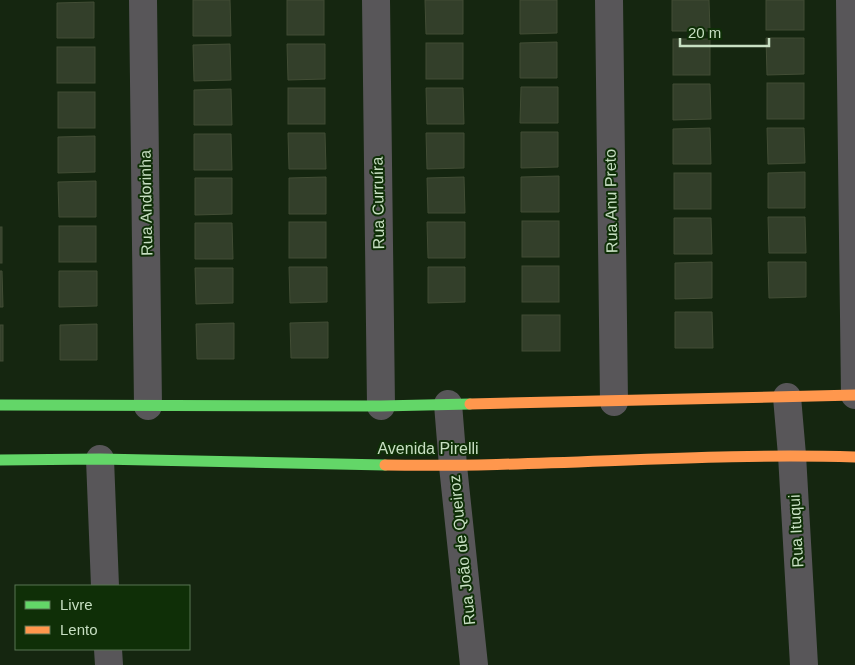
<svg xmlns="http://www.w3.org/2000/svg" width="855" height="665" font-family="Helvetica,sans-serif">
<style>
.building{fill:#333f2a;stroke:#424d35}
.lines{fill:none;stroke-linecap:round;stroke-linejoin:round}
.street{stroke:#585659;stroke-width:28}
.fast{stroke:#63d668;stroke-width:11}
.slow{stroke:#ff974d;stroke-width:11}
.labels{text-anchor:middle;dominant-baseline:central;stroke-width:4;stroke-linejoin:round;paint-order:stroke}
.street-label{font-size:16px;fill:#c7dfc2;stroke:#0f2f07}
</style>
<rect width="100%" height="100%" fill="#152610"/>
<g class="building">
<polygon points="193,0 230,0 231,36 193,36"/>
<rect x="287" y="0" width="37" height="35"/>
<polygon points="425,0 463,0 463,34 426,34"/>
<polygon points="520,0 557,0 557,33 520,34"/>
<polygon points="672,0 709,0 710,31 672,31"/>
<rect x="766" y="0" width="38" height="30"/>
<polygon points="94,2 94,38 57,38 57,3"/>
<polygon points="766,38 804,38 804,74 767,75"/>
<rect x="673" y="39" width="37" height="36"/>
<polygon points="557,42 557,78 520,78 520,43"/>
<rect x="426" y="43" width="37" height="36"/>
<polygon points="230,44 231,80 194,81 193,45"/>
<polygon points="287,44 325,44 325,79 288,80"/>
<rect x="57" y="47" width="38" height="36"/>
<rect x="767" y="83" width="37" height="36"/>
<polygon points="673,84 710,84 711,119 673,120"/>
<polygon points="521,87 558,87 558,123 520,123"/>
<rect x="288" y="88" width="37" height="36"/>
<polygon points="426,88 463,88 464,124 427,124"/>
<polygon points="231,89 232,125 194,125 194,90"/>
<rect x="58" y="92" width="37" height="36"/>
<polygon points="710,128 711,164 673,164 673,129"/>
<polygon points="767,128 804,128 805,163 768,164"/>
<polygon points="521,132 558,132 558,167 521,168"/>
<polygon points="288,133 325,133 326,169 289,169"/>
<polygon points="426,133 464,133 464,168 427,169"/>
<polygon points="194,134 231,134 232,170 194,170"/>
<polygon points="95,136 95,172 58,173 58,137"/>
<polygon points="805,172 805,208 768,208 768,173"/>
<rect x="674" y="173" width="37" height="36"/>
<polygon points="559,176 559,212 521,212 521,177"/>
<polygon points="326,177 326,214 289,214 289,178"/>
<polygon points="464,177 465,213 428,213 427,178"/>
<polygon points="195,178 232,178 232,214 195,215"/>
<polygon points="96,181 96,217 59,217 58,182"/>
<polygon points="768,217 805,217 806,253 769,253"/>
<polygon points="674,218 711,218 712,254 674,254"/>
<rect x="522" y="221" width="37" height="36"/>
<rect x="289" y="222" width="37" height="36"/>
<polygon points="427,222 465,222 465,258 428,258"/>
<polygon points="195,223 232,223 233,259 195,259"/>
<rect x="59" y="226" width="37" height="36"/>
<rect x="0" y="227" width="2" height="36"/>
<polygon points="712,262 712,298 675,299 675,263"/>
<polygon points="768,262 806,262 806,297 769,298"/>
<rect x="522" y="266" width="37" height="36"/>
<polygon points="289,267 327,267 327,302 290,303"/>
<polygon points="428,267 465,267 465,302 428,303"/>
<polygon points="195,268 233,268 233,303 196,304"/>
<polygon points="0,271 2,271 3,307 0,307"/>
<polygon points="59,271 97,271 97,306 59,307"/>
<polygon points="675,312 712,312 713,348 675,348"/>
<rect x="522" y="315" width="38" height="36"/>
<polygon points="328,322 328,358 291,358 290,323"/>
<polygon points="234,323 234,359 197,359 196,324"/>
<polygon points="97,324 97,360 60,360 60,325"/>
<rect x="0" y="325" width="3" height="36"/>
</g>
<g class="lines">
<g class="street">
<polyline points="143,0 148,406"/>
<polyline points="376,0 381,406"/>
<polyline points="609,0 614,402"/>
<polyline points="850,0 855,395"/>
<polyline points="787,397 792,455 804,665"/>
<polyline points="448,404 453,466 474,665"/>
<polyline points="100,459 105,586"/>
<polyline points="108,649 109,665"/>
</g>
<g class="fast">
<polyline points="0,405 381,406 470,404"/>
<polyline points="0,460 100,459 385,465"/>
</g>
<g class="slow">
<polyline points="470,404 855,395"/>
<path d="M385 465C542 468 698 452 855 457"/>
</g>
</g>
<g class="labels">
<g class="street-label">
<text transform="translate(611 201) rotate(-91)">Rua Anu Preto</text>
<text transform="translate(146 203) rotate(-91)">Rua Andorinha</text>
<text transform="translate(378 203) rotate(-91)">Rua Curruíra</text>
<text x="428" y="448">Avenida Pirelli</text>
<text transform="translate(796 531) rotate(-93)">Rua Ituqui</text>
<text transform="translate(462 550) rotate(-96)">Rua João de Queiroz</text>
</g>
</g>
<rect x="15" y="585" width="175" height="65" fill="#0f2f07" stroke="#597552"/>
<rect x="25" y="601" width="25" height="8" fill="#63d668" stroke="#597552"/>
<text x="60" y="610" font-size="15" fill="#c7dfc2">Livre</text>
<rect x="25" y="626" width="25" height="8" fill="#ff974d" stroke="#597552"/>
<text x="60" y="635" font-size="15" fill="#c7dfc2">Lento</text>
<path d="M680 38v8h89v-8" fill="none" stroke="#c7dfc2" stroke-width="2.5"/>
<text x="688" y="38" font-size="15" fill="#c7dfc2" stroke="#0f2f07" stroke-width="4" paint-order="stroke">20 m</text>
</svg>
